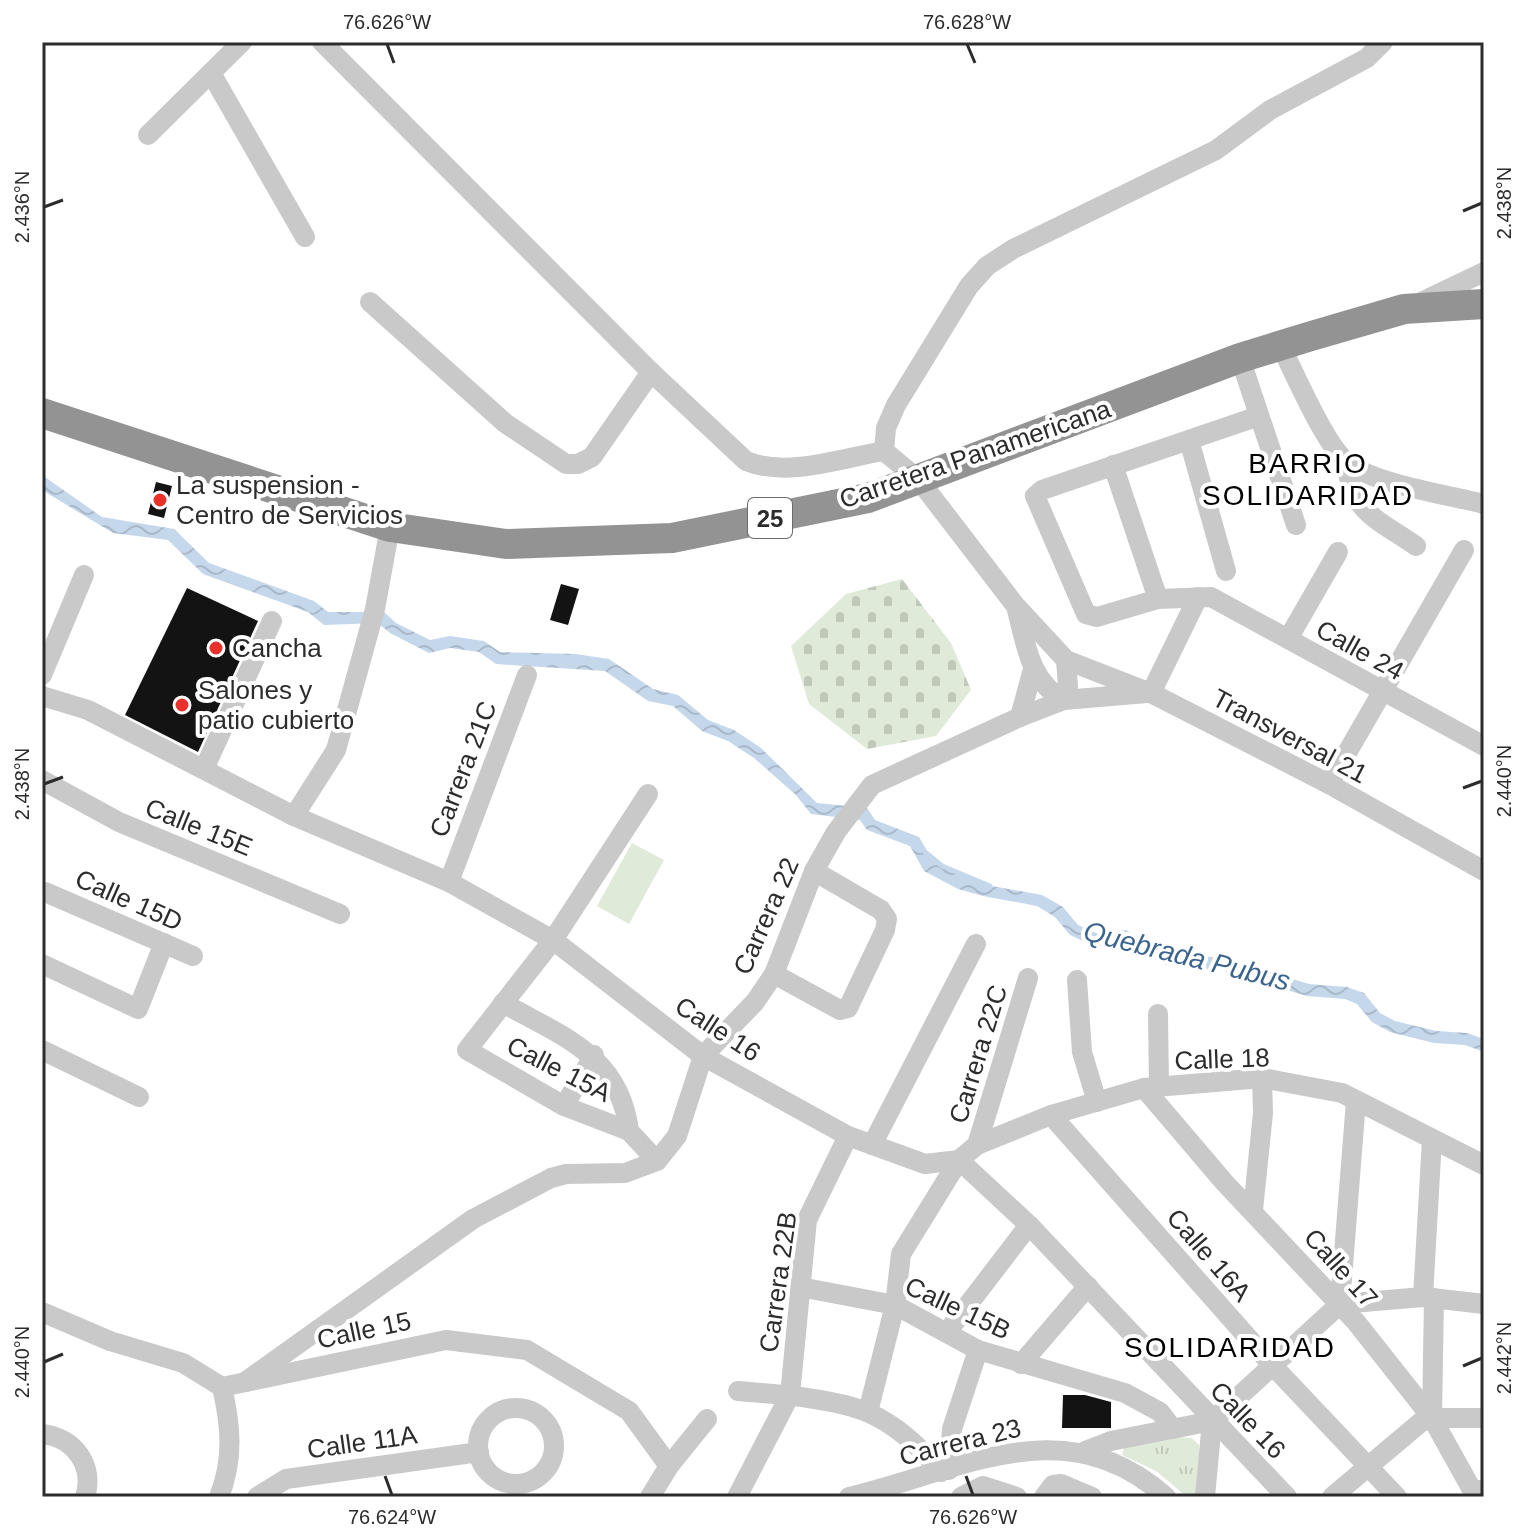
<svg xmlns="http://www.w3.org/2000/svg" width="1526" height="1539" font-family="Helvetica,sans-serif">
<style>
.green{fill:#e0ead9}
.cemetery{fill:url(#cemetery-stones)}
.park{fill:url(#park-tufts)}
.water{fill:url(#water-waves)}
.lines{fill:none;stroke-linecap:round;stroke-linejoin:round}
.stream{stroke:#c4d7eb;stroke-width:5}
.building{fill:#131313}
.minor{stroke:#c9c9c9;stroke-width:20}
.highway{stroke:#939393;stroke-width:30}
.ticks{fill:none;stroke:#2c2c2c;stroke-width:3}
.poi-dot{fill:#e7312a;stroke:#fff;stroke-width:3}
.labels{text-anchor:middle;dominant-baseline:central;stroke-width:8;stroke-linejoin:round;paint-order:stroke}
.shield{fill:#fff;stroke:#6b6b6b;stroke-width:2}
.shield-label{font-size:24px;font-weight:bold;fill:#2c2c2c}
.street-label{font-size:26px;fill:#2c2c2c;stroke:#fff}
.poi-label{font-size:26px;fill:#2c2c2c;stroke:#fff;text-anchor:start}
.neighbourhood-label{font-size:28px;letter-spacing:2px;fill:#000;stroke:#fff}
.water-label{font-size:28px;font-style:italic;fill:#3a648e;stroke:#fff}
.neatline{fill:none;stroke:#2c2c2c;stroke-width:3}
.ticks-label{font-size:20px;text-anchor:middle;fill:#2c2c2c}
</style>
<defs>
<pattern id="cemetery-stones" width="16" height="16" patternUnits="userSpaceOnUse" patternTransform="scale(2)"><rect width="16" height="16" fill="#e0ead9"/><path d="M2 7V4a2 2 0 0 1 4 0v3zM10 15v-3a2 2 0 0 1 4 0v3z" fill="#c0c9ba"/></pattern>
<pattern id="park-tufts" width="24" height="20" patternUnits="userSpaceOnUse" patternTransform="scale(2)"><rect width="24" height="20" fill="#e0ead9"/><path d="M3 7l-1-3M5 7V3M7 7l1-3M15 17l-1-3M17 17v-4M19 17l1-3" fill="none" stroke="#c0c9ba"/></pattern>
<pattern id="water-waves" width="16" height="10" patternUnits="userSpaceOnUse" patternTransform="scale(2)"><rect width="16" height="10" fill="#c4d7eb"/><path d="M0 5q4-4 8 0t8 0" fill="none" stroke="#a9b9ca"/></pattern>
</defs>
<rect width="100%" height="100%" fill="#fff"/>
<polygon class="green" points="632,843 664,860 629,924 597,906"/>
<polygon class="cemetery" points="902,579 951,643 971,690 936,736 867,749 809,704 791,646 846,594"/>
<polygon class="park" points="1178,1437 1192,1438 1199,1445 1200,1497 1187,1497 1156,1471 1122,1455 1124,1448"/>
<polygon class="water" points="42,475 102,517 174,529 209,563 314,601 328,612 384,612 396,623 430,640 450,636 484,641 500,652 576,654 609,659 653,689 678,695 708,720 734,730 761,748 817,803 867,808 875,820 919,837 933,861 986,885 1042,895 1063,907 1078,925 1098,934 1126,930 1170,953 1222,958 1309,984 1347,987 1364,993 1380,1013 1395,1021 1436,1031 1467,1033 1484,1039 1484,1052 1465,1045 1434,1043 1390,1032 1372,1022 1357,1004 1345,999 1307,996 1220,970 1166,965 1124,943 1096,947 1070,935 1055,917 1037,906 983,896 958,889 924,871 910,846 867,830 860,820 811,814 796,795 754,758 728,741 702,731 673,706 648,701 605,671 496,664 479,652 450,648 429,653 390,633 378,623 324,625 308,612 203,574 168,540 113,533 42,490"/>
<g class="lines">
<polyline class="stream" points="925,852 942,866 990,886"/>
</g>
<g class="building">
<polygon points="156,482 172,486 164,518 148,514"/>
<polygon points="561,584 579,589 568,625 550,620"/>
<polygon points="187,588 258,621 198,752 125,715"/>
<polygon points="1063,1395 1085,1395 1111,1402 1111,1428 1062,1428"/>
</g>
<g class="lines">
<g class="minor">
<path d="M322 42 651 372 746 461C787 478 842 458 884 451L919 480 1015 605 1066 660 1151 693 1329 784 1484 871"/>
<polyline points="211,73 305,237"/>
<polyline points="148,135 242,42"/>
<polyline points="370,302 505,423 566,464 578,464 592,457 651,372"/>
<polyline points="1419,303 1484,272"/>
<path d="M1280 345C1295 373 1325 446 1348 463 1374 484 1450 495 1484 504"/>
<polyline points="1240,358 1296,525"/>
<polyline points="1259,416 1042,490 1035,496 1086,614 1097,617 1158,599 1211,597 1484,746"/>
<polyline points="1189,440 1226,571"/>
<polyline points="884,451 886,428 896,405 969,286 987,266 1013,249 1216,150 1270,110 1367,58 1383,42"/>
<path d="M1347 463C1350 512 1379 520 1416 546"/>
<polyline points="1113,465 1158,599"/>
<path d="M1017 610C1026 645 1030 682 1064 700L1068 686 1066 660"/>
<polyline points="1288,639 1338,552"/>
<polyline points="42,675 84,575"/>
<polyline points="1151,693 1198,597"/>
<polyline points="42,696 88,710 294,816 449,882 553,940 703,1056 848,1136 925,1164 959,1160 1029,1225 1287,1497"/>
<polyline points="1020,717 1033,669"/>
<polyline points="204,769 272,621"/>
<polyline points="42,780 119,822 340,914"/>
<polyline points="1329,784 1464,550"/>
<polyline points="648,794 553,940 467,1050 564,1106 629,1131 657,1161"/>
<polyline points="294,816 336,750 375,609 390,527"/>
<polyline points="449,882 527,675"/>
<polyline points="45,892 193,956"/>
<polyline points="42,964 138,1009 164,943"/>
<polyline points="774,974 840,1010 848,1008 885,930 887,919 881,910 814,871"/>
<polyline points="1077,980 1082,1052 1097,1102"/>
<path d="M503 1003C561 1036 620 1055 629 1131"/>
<polyline points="1158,1014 1159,1087"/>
<polyline points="42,1050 139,1097"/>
<polyline points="1144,1088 1224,1182 1356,1322 1432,1418 1471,1488 1484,1492"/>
<polyline points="564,1106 594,1055"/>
<polyline points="1051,1115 1274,1367 1397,1497"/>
<polyline points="872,1145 976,944"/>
<polyline points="977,1145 1028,978"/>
<polyline points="1253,1210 1263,1113 1262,1078"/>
<polyline points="800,1287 895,1305 978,1350 1125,1393 1160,1412 1173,1429"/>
<polyline points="1423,1297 1432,1139"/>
<polyline points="1340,1304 1423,1297 1484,1304"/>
<polyline points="42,1312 110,1341 183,1363 222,1387 446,1340 527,1350 629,1411 669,1466"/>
<polyline points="948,1331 1029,1225"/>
<polyline points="1021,1364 1088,1286"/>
<polyline points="245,1382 473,1219 551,1178 566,1174 625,1173 657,1161 677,1136 703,1056 755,1002 774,974 814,871 836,832 872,785 1020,717 1064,700 1147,693"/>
<path d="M738 1391C774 1394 836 1398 869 1413 896 1425 922 1449 941 1472"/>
<circle cx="516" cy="1446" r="38"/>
<polyline points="868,1412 895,1305 901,1254 959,1160 977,1145 1051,1115 1144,1088 1262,1078 1342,1093 1484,1165"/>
<polyline points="1432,1418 1434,1298"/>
<path d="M42 1434C74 1437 95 1466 85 1497"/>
<polyline points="1085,1451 1111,1441 1212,1421 1340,1304 1356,1101"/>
<polyline points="949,1470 952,1429 978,1350"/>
<path d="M219 1497C234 1459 231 1426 222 1387"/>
<polyline points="257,1497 286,1479 479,1452"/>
<polyline points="650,1497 669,1466 707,1419"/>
<polyline points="737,1497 790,1395 807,1220 848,1136"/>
<path d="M849 1497C963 1470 1065 1407 1166 1497"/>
<polyline points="961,1497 983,1486 1017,1497"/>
<polyline points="1044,1497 1053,1485 1061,1484 1092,1497"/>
<polyline points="1205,1497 1212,1421"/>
<polyline points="1332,1497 1421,1422 1432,1418 1484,1418"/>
</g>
<polyline class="highway" points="42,413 390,527 506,544 672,538 868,498 1240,358 1308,337 1404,309 1484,304"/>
</g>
<path class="ticks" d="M387 44 394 63M967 44 975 63M44 207 63 200M1463 211 1482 203M44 784 63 777M1463 788 1482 781M44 1362 63 1354M1463 1366 1482 1358M385 1476 392 1495M966 1476 973 1495"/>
<g class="poi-dot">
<circle cx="160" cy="500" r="8"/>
<circle cx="216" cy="648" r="8"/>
<circle cx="182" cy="705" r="8"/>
</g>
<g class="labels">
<rect class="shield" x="748" y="498" width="44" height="40" rx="6"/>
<g class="shield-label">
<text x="770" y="518">25</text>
</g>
<g class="street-label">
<text transform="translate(975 454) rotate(-19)">Carretera Panamericana</text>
<text transform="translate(1360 650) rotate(29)">Calle 24</text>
<text transform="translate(1290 736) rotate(28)">Transversal 21</text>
<text transform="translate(463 769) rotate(-69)">Carrera 21C</text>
<text transform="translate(199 827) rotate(22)">Calle 15E</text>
<text transform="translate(129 900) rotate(24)">Calle 15D</text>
<text transform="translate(766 916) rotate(-66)">Carrera 22</text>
<text transform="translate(718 1029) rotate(33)">Calle 16</text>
<text transform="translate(978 1054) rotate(-73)">Carrera 22C</text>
<text transform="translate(1222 1059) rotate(-2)">Calle 18</text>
<text transform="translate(559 1069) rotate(27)">Calle 15A</text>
<text transform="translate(1209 1255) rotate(49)">Calle 16A</text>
<text transform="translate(1341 1268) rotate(48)">Calle 17</text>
<text transform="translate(778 1282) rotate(-82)">Carrera 22B</text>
<text transform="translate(958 1308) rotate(25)">Calle 15B</text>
<text transform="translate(364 1330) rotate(-12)">Calle 15</text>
<text transform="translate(1248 1420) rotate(46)">Calle 16</text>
<text transform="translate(362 1442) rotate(-8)">Calle 11A</text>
<text transform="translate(960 1442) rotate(-14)">Carrera 23</text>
</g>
<g class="poi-label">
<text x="176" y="485">La suspension -<tspan x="176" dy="30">Centro de Servicios</tspan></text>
<text x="232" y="648">Cancha</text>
<text x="198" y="690">Salones y<tspan x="198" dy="30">patio cubierto</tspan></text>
</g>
<g class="neighbourhood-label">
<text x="1308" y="463">BARRIO<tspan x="1308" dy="32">SOLIDARIDAD</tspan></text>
<text x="1230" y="1347">SOLIDARIDAD</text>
</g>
<g class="water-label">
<text transform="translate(1187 956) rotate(14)">Quebrada Pubus</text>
</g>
</g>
<rect width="1526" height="1539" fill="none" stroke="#ffffff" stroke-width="88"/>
<rect x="44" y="44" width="1438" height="1451" class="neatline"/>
<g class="ticks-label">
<text x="387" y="29">76.626°W</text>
<text x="967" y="29">76.628°W</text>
<text transform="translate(1504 203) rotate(-90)" y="7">2.438°N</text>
<text transform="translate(22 207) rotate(-90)" y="7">2.436°N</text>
<text transform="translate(1504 781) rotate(-90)" y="7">2.440°N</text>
<text transform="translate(22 784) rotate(-90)" y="7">2.438°N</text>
<text transform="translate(1504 1358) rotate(-90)" y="7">2.442°N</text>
<text transform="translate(22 1362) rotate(-90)" y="7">2.440°N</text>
<text x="392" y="1524">76.624°W</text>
<text x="973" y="1524">76.626°W</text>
</g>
</svg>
